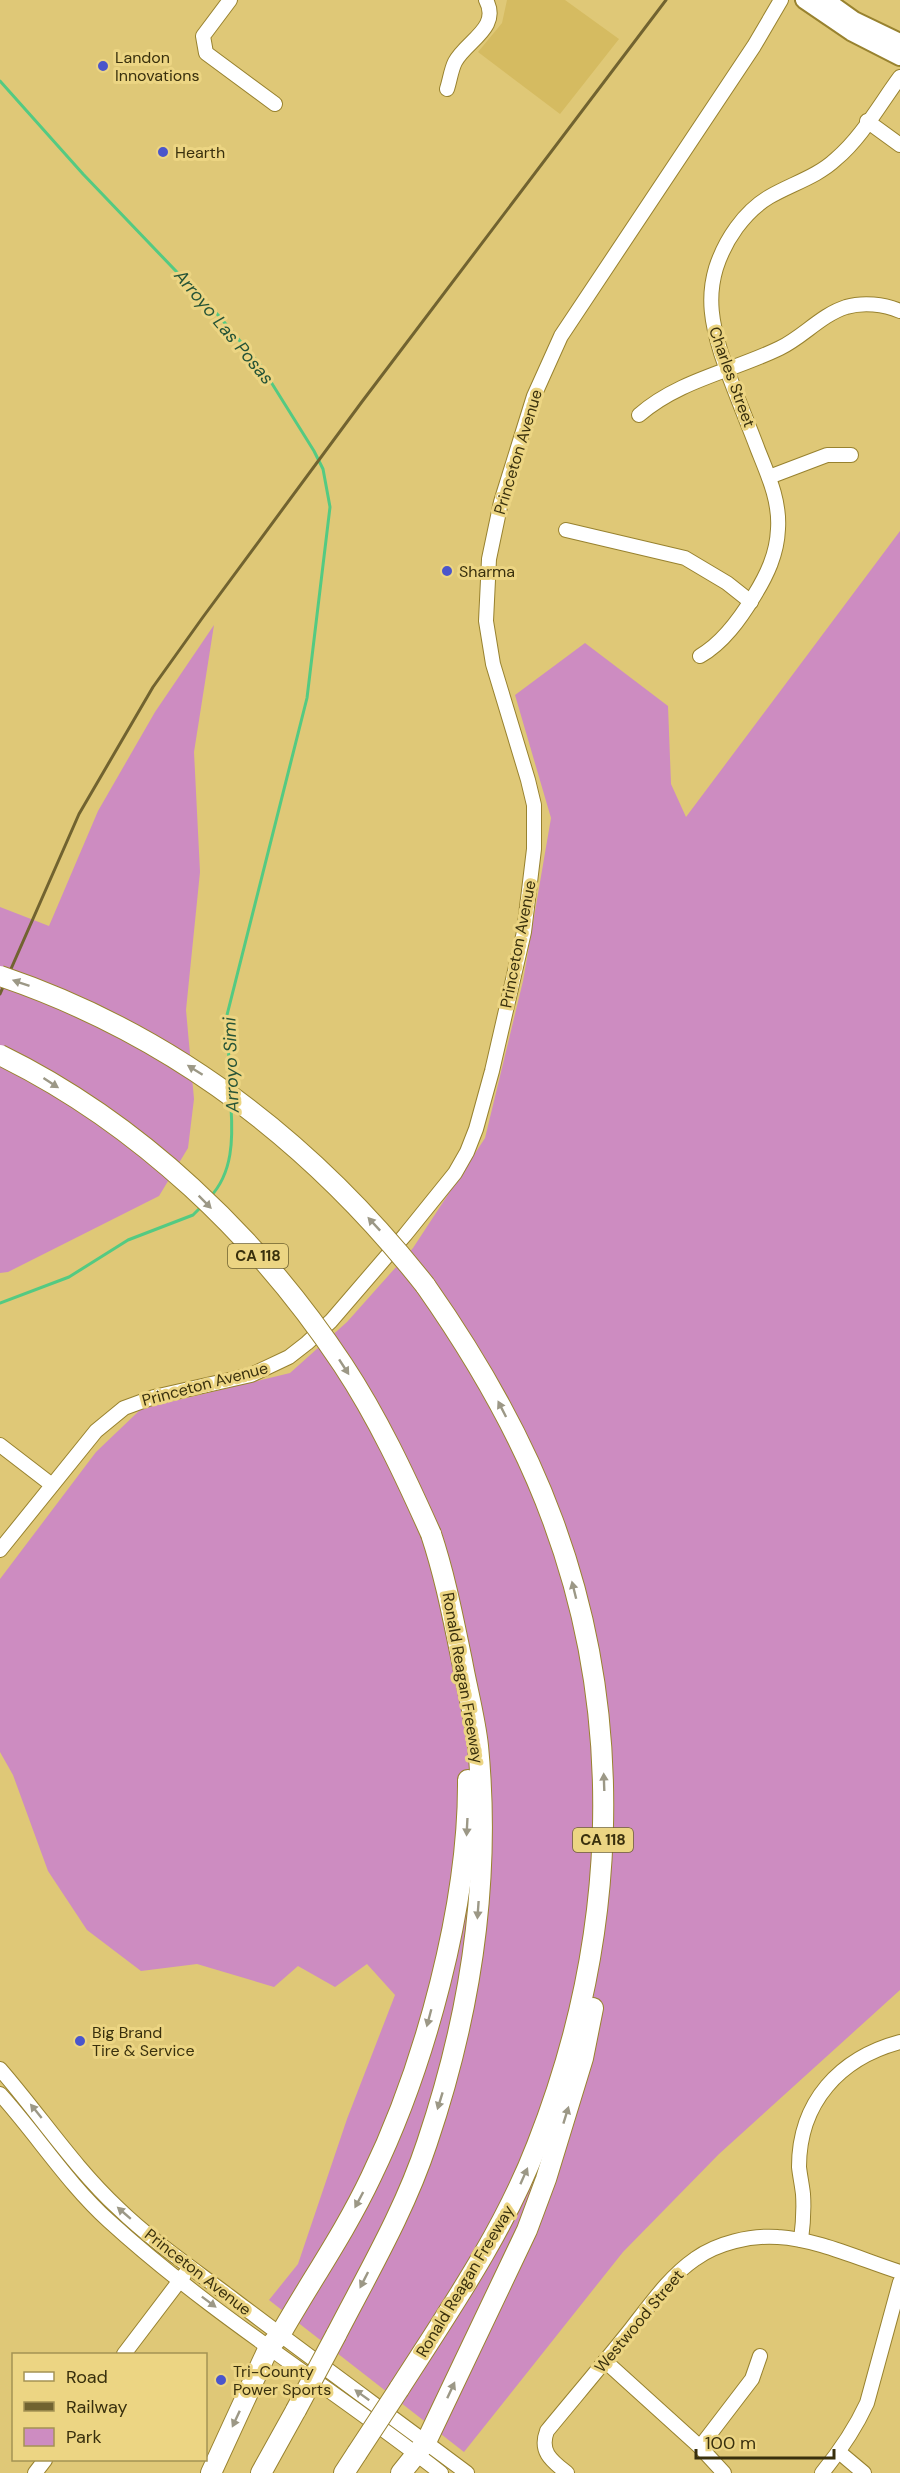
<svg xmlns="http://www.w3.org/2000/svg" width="900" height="2473" font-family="'DM Sans',sans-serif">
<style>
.built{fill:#d5bb61}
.green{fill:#cd8cc1}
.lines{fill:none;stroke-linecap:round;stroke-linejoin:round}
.stream{stroke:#54ca82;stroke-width:3}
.minor-casing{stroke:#98822f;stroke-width:16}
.major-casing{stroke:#98822f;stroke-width:20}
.highway-casing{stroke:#98822f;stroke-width:22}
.minor{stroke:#fff;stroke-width:14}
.major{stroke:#fff;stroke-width:16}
.highway{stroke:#fff;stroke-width:20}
.rail{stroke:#716330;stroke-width:3}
.highway-bridge-casing{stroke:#98822f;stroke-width:22;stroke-linecap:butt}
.highway-bridge{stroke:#fff;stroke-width:20}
.oneway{fill:#9c9886}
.poi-dot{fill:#4a55cb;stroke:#ecd583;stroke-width:2}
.labels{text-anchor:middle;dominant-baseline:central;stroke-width:6;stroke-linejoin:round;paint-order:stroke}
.shield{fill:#ecd583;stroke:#6f6230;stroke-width:1.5}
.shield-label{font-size:15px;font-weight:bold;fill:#39300d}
.poi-label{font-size:16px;fill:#39300d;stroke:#ecd583;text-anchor:start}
.street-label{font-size:16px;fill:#39300d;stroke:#ecd583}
.water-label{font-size:18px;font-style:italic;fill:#265437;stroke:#ecd583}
</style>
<rect width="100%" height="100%" fill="#dfc877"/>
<polygon class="built" points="507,0 565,0 619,39 560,114 478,52 502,23"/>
<g class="green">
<polygon points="900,531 900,1990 719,2154 623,2252 464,2452 269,2300 298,2264 347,2119 395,1995 367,1964 335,1987 298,1966 274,1987 197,1964 141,1971 87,1930 48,1871 13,1775 0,1752 0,1579 96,1452 141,1409 290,1373 347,1322 413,1248 485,1138 523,981 551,818 515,695 585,643 668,706 671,784 686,817"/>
<polygon points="214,625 194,752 200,872 186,1010 194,1099 188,1148 159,1196 8,1272 0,1273 0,907 49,926 98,811 155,712"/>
</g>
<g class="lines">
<g class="stream">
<polyline points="0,81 83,174 219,316 261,366 314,451 323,469 330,507 307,698 227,1015 230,1085"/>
<path d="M210 1197C233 1173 233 1138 231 1107"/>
<polyline points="0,1303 69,1277 128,1240 193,1215 202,1206"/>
</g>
<defs>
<g id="minor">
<polyline points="230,0 203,36 206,53 275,104"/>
<path d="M447 89C450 80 451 70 455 62 466 41 501 28 486 0"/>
<polyline points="867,121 900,145"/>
<path d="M639 415C679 380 733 371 780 348 803 337 821 315 846 307 863 302 884 304 900 311"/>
<polyline points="769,477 827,455 851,455"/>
<polyline points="566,530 685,558 727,583 751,602"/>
<path d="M700 656C723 643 740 619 754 596 767 575 777 554 778 529 780 501 768 475 758 450 746 418 732 386 721 353 712 324 707 298 716 268 725 240 744 212 769 197 791 184 817 177 836 159 862 137 880 104 900 77"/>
<polyline points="0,1445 52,1485"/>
<polyline points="0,1550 96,1431 124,1408 154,1397 251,1375 289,1357 307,1343 331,1321 405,1235 455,1173 467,1152 476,1129 492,1071 524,932 534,849 534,805 528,780 493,664 486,621 489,559 501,502 534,396 561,336 754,46 781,0"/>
<path d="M0 2069C40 2115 74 2167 118 2208 152 2241 192 2268 229 2296 308 2356 388 2414 467 2473"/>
<path d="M0 2094C37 2135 68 2184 109 2221 212 2315 332 2388 441 2473"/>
<path d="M801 2240C803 2225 804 2209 803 2194 802 2185 800 2176 799 2167 799 2102 840 2058 900 2042"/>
<polyline points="124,2354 184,2275"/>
<polyline points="605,2361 700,2447 724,2473"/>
<polyline points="700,2447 752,2379 760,2356"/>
<polyline points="839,2452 864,2473"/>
<polyline points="35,2473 45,2460"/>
<path d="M567 2473C552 2461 539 2452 547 2431 575 2397 603 2364 631 2329 650 2305 669 2277 695 2259 717 2243 751 2235 778 2237 817 2239 862 2260 900 2272"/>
<path d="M822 2473C840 2451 855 2429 867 2403L900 2282"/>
</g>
<g id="major">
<polyline points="804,0 851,32 900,57"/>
<polyline points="826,0 854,20 900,42"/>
</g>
<g id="highway">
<path d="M336 2335C368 2273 405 2210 427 2143 470 2016 491 1880 478 1746 475 1718 467 1689 462 1661 453 1618 445 1576 431 1534"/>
<path d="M399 2389C449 2311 503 2233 537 2145 616 1945 628 1724 553 1521 522 1436 477 1359 425 1285"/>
<path d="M211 2473 269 2347 280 2335C310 2282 345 2232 371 2177 425 2066 469 1904 468 1780"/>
<polyline points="261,2473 296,2410"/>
<polyline points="344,2473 357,2453"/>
<polyline points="401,2473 426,2442 527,2230 546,2179 583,2058 593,2008"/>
</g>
</defs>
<use href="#minor" class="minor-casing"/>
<use href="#major" class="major-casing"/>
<use href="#highway" class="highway-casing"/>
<use href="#minor" class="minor"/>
<use href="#major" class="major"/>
<use href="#highway" class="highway"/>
<polyline class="rail" points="0,994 79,814 153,687 203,617 361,403 666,0"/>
<defs>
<g id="highway-bridge">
<path d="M0 976C174 1035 312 1142 425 1285"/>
<path d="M0 1055C139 1123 258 1237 343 1365 378 1418 405 1476 431 1534"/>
<polyline points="296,2410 336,2335"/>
<polyline points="357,2453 399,2389"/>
</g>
</defs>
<use href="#highway-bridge" class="highway-bridge-casing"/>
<use href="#highway-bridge" class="highway-bridge"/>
</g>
<defs><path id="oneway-solid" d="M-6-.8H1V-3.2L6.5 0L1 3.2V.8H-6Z" transform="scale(1.5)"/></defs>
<g class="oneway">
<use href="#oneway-solid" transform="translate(21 983) rotate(-161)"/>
<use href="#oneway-solid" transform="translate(195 1070) rotate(-148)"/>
<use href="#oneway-solid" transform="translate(51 1083) rotate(33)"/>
<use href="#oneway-solid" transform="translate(205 1202) rotate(45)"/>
<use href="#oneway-solid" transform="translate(374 1224) rotate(-133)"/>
<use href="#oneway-solid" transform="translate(344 1367) rotate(57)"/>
<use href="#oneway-solid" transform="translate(502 1409) rotate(-117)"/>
<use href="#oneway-solid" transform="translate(574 1590) rotate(-104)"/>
<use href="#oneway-solid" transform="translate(604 1782) rotate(-92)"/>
<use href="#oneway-solid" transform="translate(467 1827) rotate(93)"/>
<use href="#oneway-solid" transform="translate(478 1910) rotate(94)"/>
<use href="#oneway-solid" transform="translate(429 2018) rotate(105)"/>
<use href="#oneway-solid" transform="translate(440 2101) rotate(107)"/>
<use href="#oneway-solid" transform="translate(36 2111) rotate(-129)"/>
<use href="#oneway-solid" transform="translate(566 2115) rotate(-73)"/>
<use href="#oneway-solid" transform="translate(524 2176) rotate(-66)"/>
<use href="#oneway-solid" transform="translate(359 2200) rotate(118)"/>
<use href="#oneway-solid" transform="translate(124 2213) rotate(-139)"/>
<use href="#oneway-solid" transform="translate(364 2280) rotate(117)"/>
<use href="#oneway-solid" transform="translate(209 2302) rotate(37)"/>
<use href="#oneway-solid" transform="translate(451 2390) rotate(-65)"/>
<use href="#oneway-solid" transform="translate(362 2395) rotate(-144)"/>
<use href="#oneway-solid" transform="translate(236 2419) rotate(115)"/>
</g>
<g class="poi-dot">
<circle cx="103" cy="66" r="6"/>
<circle cx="163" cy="152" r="6"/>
<circle cx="447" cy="571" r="6"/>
<circle cx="80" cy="2041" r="6"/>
<circle cx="221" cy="2380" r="6"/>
</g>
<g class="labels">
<g class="shield">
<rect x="228" y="1244" width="60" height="24" rx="4.5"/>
<rect x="573" y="1828" width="60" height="24" rx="4.5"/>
</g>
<g class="shield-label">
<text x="258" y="1256">CA 118</text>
<text x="603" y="1840">CA 118</text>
</g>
<g class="poi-label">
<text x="115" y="57">Landon<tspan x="115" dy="18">Innovations</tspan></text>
<text x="175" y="152">Hearth</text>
<text x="459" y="571">Sharma</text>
<text x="92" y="2032">Big Brand<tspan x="92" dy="18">Tire &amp; Service</tspan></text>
<text x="233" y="2371">Tri-County<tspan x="233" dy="18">Power Sports</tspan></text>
</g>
<g class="street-label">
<text transform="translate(732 377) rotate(70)">Charles Street</text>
<text transform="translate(518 452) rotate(-73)">Princeton Avenue</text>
<text transform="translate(518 944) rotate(-79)">Princeton Avenue</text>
<text transform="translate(205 1384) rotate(-15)">Princeton Avenue</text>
<text transform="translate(463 1678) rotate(80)">Ronald Reagan Freeway</text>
<text transform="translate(198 2272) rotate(38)">Princeton Avenue</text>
<text transform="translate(465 2281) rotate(-59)">Ronald Reagan Freeway</text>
<text transform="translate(639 2321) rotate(-50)">Westwood Street</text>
</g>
<g class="water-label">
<text transform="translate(224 327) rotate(50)">Arroyo Las Posas</text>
<text transform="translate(231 1065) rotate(-92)">Arroyo Simi</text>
</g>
</g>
<rect x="12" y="2353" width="195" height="108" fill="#ecd583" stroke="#a49354" stroke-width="1.5"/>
<rect x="24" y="2372" width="30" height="9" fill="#ffffff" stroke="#a49354" stroke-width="1.5"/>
<text x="66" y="2383" font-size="18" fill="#39300d">Road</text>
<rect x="24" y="2402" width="30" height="9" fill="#716330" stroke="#a49354" stroke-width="1.5"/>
<text x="66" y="2413" font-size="18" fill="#39300d">Railway</text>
<rect x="24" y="2428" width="30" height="18" fill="#cd8cc1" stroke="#a49354" stroke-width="1.5"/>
<text x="66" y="2443" font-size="18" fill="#39300d">Park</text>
<path d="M696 2449v9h138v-9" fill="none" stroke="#39300d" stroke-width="3"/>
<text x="705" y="2449" font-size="18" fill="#39300d" stroke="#ecd583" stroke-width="4.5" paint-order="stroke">100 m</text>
</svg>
